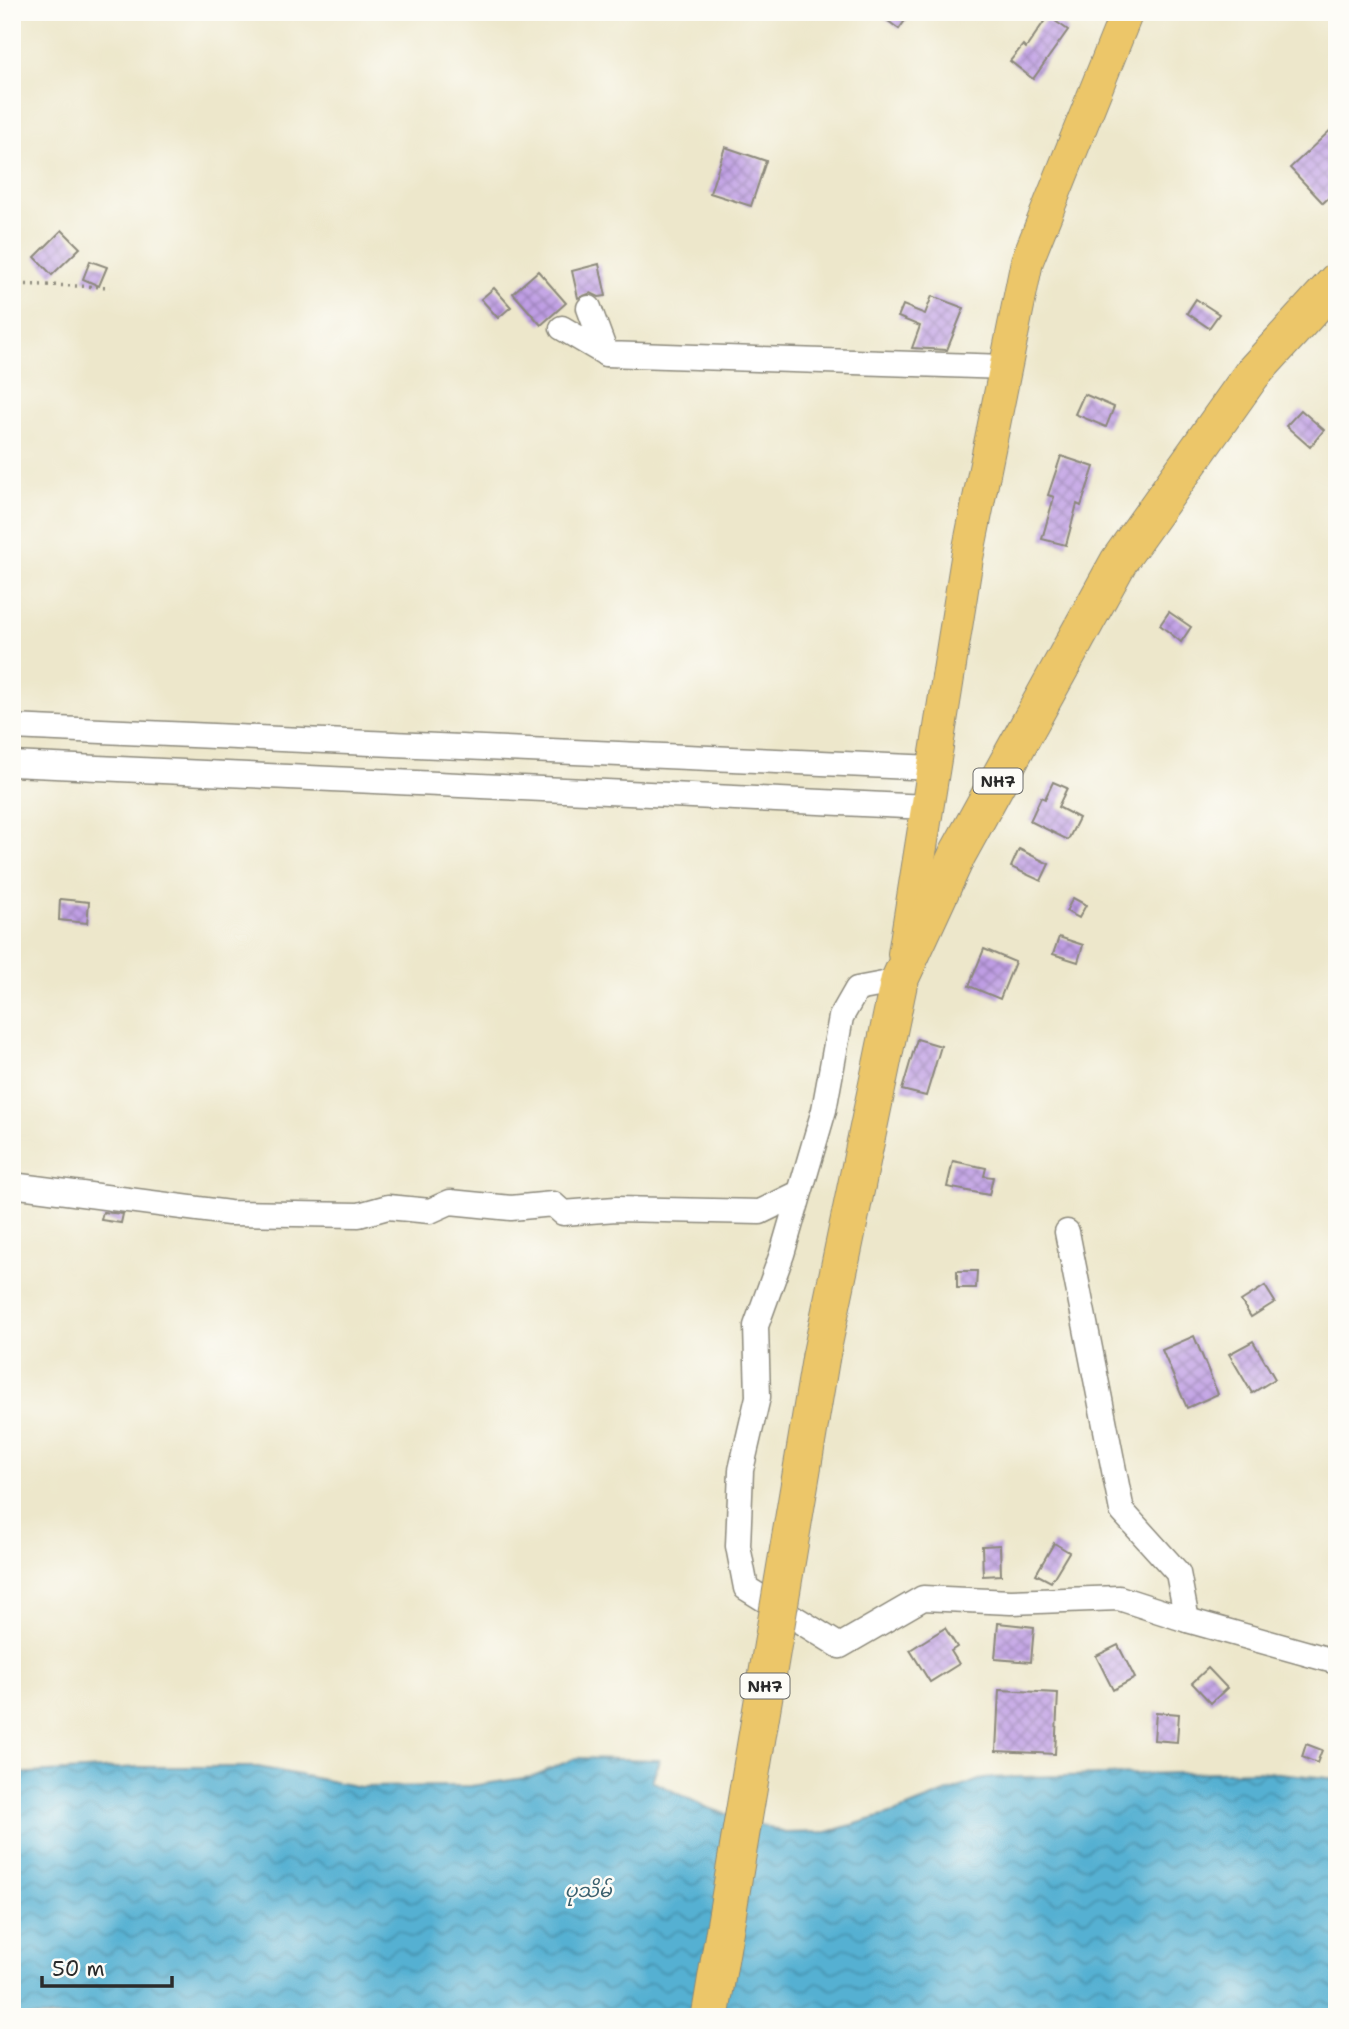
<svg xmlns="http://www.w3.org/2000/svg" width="1349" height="2029" font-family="'Shantell Sans','Noto Sans Myanmar',sans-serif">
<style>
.water{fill:url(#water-waves);stroke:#406e7e;stroke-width:2}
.building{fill:url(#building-cross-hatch)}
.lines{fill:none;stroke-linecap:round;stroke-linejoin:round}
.minor-casing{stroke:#8c897b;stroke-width:27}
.major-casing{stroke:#8c897b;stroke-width:34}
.highway-casing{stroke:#8c897b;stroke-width:39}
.path{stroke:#8c897b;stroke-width:3.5;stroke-dasharray:2 5;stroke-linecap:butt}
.minor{stroke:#fff;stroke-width:24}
.major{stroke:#ecc669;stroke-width:32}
.highway{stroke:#ecc669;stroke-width:37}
.highway-bridge-casing{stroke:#8c897b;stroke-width:39;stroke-linecap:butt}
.highway-bridge{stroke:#ecc669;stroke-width:37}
.labels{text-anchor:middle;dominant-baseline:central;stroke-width:5;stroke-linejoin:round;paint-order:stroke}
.shield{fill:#fdfcf7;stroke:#6a6a68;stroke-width:2}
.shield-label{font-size:16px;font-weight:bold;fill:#2b2b2b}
.water-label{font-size:19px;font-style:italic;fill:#3b606e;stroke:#fdfcf7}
</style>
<defs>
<pattern id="water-waves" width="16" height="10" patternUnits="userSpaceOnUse" patternTransform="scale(1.75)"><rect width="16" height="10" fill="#54b0d2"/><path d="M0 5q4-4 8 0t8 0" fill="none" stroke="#468fab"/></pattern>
<pattern id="building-cross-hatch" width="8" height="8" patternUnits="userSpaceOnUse" patternTransform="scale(1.75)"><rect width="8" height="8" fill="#bf9ee4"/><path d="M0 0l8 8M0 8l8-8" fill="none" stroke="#9b81b9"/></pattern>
</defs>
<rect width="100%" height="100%" fill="#fdfcf7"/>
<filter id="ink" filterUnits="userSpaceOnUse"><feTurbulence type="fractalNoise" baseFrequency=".0143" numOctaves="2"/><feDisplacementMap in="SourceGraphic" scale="14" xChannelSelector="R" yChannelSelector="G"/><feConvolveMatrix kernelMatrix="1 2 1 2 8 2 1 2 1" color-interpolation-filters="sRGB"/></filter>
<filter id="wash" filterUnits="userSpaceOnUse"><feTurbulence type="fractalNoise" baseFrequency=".00686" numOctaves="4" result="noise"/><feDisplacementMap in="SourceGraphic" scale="28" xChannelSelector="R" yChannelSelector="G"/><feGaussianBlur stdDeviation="1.57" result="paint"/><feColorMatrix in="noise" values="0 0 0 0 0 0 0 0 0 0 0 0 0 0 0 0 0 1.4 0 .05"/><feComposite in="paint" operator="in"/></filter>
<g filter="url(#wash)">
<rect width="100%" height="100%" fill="#ede7cb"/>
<polygon class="water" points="576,1758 659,1760 652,1781 708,1808 785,1833 827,1832 894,1813 984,1778 1258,1771 1337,1779 1337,2017 12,2017 12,1774 140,1767 258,1767 360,1787 471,1786 531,1777"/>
<g id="blocks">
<g class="building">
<polygon points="876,12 911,12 899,29"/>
<polygon points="1048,16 1068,30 1033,79 1010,61 1023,45 1026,48"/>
<polygon points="1337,124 1337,190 1323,203 1290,168"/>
<polygon points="725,147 766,161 751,206 710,193"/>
<polygon points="62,230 80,248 52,275 35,257"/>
<polygon points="90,261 107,267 99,286 83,279"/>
<polygon points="599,264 606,296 599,297 591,293 578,298 572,271"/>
<polygon points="538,271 566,303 541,325 513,293"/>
<polygon points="494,288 511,307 498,318 481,299"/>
<polygon points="932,296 964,308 947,350 912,348 920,326 898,317 903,305 925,314"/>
<polygon points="1196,299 1219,314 1209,328 1187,313"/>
<polygon points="1084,394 1114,407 1106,427 1075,414"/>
<polygon points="1301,410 1324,430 1310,447 1286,426"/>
<polygon points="1061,456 1094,467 1081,506 1077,504 1066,545 1042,539 1054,497 1048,495"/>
<polygon points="1169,612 1191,627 1181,642 1160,625"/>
<polygon points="1053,782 1067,788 1058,807 1079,818 1068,840 1030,821 1041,797 1045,799"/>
<polygon points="1019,849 1049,864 1041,881 1011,867"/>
<polygon points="1073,898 1086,905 1079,918 1066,911"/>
<polygon points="60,899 89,902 87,923 59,920"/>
<polygon points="1059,937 1083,945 1078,962 1053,954"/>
<polygon points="984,949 1015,962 1000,999 969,986"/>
<polygon points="917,1039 941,1046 926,1096 902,1090"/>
<polygon points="953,1161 986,1168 984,1176 993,1177 989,1195 947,1187"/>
<polygon points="103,1212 123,1214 121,1223 101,1220"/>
<polygon points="957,1271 977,1271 976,1288 957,1288"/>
<polygon points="1265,1286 1275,1302 1251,1317 1241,1301"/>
<polygon points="1194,1336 1218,1394 1187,1408 1162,1350"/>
<polygon points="1253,1341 1275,1379 1252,1393 1229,1354"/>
<polygon points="1054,1543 1069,1552 1051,1582 1036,1574"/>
<polygon points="1000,1545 1001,1575 983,1576 982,1546"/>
<polygon points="998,1623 1034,1627 1031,1662 995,1659"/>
<polygon points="945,1628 957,1647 951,1651 959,1664 930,1682 910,1650"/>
<polygon points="1118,1645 1135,1678 1113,1690 1096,1656"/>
<polygon points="1208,1668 1227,1688 1211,1703 1192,1683"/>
<polygon points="999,1690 1058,1693 1055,1754 996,1751"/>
<polygon points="1156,1712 1179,1714 1177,1742 1154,1740"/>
<polygon points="1306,1744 1322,1750 1317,1763 1302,1757"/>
</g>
</g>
</g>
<g filter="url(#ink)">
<use href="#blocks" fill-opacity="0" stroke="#8c897b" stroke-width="2"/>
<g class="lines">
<defs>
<g id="minor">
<polyline points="589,308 606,354 1006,367"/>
<polyline points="562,328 606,354"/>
<polyline points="12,727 934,768"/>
<polyline points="12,764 927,807"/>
<polyline points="899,981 857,989 841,1017 824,1110 782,1254 756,1326 758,1397 741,1470 738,1546 746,1588 840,1646 923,1598 1011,1602 1119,1598 1187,1620 1178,1573 1122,1511 1067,1232"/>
<polyline points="12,1185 229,1213 359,1215 388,1207 430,1211 450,1202 511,1208 553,1204 563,1213 616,1209 760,1212 799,1193"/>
<polyline points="1187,1620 1337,1662"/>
</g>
<polyline id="major" points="904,954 967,558 1027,261 1127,12"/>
<polyline id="highway" points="821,1356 899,981 957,855 1119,561 1252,374 1337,281"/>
</defs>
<use href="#minor" class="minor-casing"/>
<use href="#major" class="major-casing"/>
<use href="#highway" class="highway-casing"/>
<polyline class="path" points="12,284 110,287"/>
<use href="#minor" class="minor"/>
<use href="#major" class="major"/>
<use href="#highway" class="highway"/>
<defs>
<polyline id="highway-bridge" points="710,2017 821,1356"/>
</defs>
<use href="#highway-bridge" class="highway-bridge-casing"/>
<use href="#highway-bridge" class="highway-bridge"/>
</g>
</g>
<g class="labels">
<g class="shield">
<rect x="973.5" y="768.5" width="49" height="25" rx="5"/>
<rect x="740.5" y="1673.5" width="49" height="25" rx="5"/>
</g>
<g class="shield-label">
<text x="998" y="781">NH7</text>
<text x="765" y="1686">NH7</text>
</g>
<g class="water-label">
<text x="588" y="1890">ပုသိမ်</text>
</g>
</g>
<rect width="1349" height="2029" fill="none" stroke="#fdfcf7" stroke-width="42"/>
<path d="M42 1976v10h130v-10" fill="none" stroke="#2b2b2b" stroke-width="3.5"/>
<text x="52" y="1976" font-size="21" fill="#2b2b2b" stroke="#fdfcf7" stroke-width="5" paint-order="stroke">50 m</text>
</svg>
